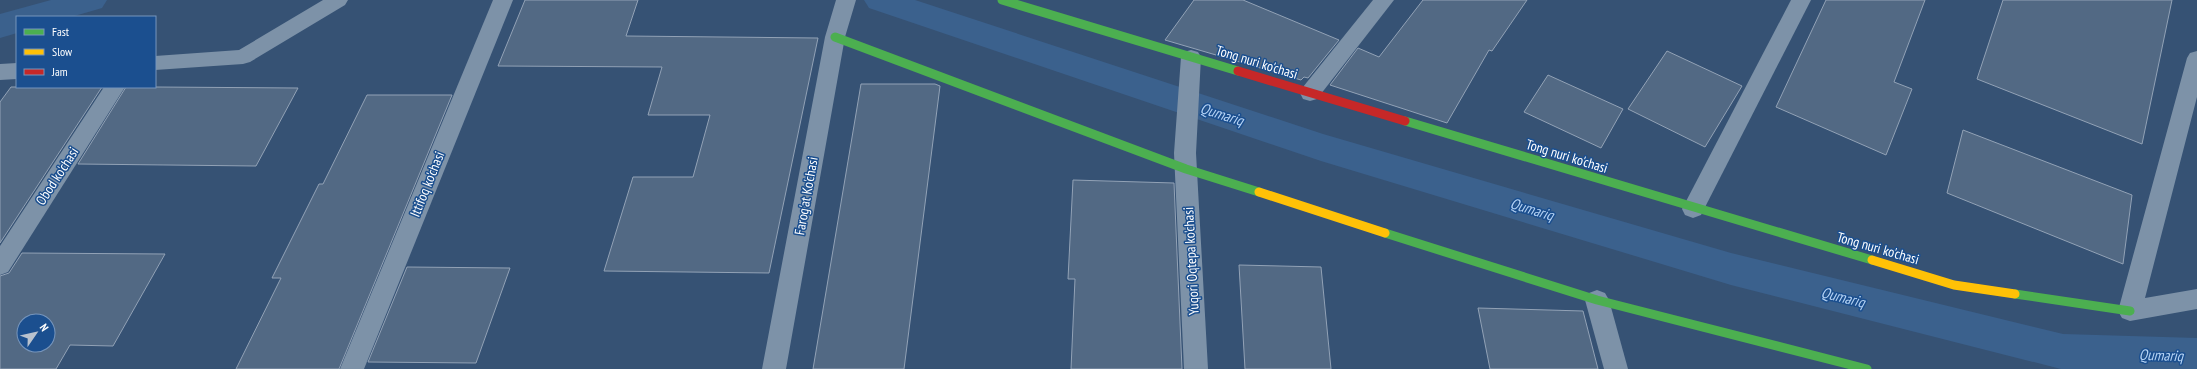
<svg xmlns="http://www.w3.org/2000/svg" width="2197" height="369" font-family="'PT Sans Narrow',sans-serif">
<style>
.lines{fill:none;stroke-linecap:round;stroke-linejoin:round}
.canal{fill:#3b618d;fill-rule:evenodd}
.building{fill:#526984;stroke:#92a2b6;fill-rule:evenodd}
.street{fill:#7d92a8;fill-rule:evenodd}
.fast{stroke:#4caf50;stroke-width:9}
.slow{stroke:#ffc107;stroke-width:9}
.jam{stroke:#c62828;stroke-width:9}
.labels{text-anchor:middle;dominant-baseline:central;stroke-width:3;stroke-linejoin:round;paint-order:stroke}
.street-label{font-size:14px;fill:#fff;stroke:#1b4f8f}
.water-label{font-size:15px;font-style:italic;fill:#b5d3f5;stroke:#1b4f8f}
</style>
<rect width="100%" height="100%" fill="#365274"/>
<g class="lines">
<g class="canal">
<polygon points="51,0 107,0 102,8 71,17 17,17 17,33 0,38 0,14"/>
<polygon points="864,0 915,0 1323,134 1731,253 2063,334 2197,338 2197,369 2061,369 1731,285 1321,161 869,8"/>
</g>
</g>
<g class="building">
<polygon points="525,0 638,0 626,36 818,38 769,273 604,271 633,177 693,177 710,115 648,115 662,67 498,66"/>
<polygon points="1194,0 1243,0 1339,40 1308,78 1304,77 1301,80 1165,40"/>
<polygon points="1423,0 1527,0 1492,51 1489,50 1447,123 1330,85 1358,48 1379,57"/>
<polygon points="1826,0 1925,0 1894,82 1912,89 1886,155 1776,107"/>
<polygon points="2003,0 2172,0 2142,144 1977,79"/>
<polygon points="1667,51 1742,86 1705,147 1628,109"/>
<polygon points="1548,75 1623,109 1601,148 1524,112"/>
<polygon points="861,84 935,84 940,86 904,369 813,369"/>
<polygon points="11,87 102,87 0,243 0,102"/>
<polygon points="126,87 155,87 298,88 256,166 78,164"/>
<polygon points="367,95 452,95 339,369 236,369 281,278 272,278 319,184 323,184"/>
<polygon points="1963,130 2132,195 2123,264 1947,193"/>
<polygon points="1073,180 1174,183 1182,369 1071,369 1075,279 1068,279"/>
<path d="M22 253 165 254 113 346 70 345 56 369H0V276L9 273ZM24 321H48V345H24Z"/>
<polygon points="1239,265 1321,267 1331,369 1245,369"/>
<polygon points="407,267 510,268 476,363 368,362"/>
<polygon points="1478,308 1583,311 1598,369 1490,369"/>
</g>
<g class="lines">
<g class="street">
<polygon points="323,0 348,0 345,5 250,62 243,64 155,70 155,56 239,50"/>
<polygon points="493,0 513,0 364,369 340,369"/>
<polygon points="836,0 856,0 845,37 786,369 762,369 825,37"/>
<polygon points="1373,0 1394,0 1317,99 1310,101 1303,99 1300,93 1303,87"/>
<polygon points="1791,0 1811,0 1701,215 1693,218 1685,215 1682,209"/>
<polygon points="1191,50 1198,52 1201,57 1196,153 1208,369 1184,369 1174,153 1181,57 1184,52"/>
<polygon points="2197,51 2197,97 2145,298 2197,289 2197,309 2130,321 2122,318 2118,311 2187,58 2190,53"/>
<polygon points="17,63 17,79 0,80 0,64"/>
<polygon points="104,87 125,87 8,272 0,275 0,246"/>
<polygon points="1597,290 1605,293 1609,300 1628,369 1604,369 1585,300 1589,293"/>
</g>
<g class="fast">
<polyline points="1002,0 1238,71"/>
<polyline points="835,37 1186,169 1259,192"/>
<polyline points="1405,121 1872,260"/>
<polyline points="1385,233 1597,300 1867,369"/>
<polyline points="2015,294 2130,311"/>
</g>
<g class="slow">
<polyline points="1259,192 1385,233"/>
<polyline points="1872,260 1954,285 2015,294"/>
</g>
<polyline class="jam" points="1238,71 1405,121"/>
</g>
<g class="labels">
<g class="street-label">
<text transform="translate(1257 62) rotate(17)">Tong nuri ko'chasi</text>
<text transform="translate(1567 156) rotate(17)">Tong nuri ko'chasi</text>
<text transform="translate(57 176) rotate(-57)">Obod ko'chasi</text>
<text transform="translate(427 184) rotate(-68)">Ittifoq ko'chasi</text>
<text transform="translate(806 196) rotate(-80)">Farog'at Ko'chasi</text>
<text transform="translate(1878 248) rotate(16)">Tong nuri ko'chasi</text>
<text transform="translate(1191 261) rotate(-93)">Yuqori Oqtepa ko'chasi</text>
</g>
<g class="water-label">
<text transform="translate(1222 114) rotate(18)">Qumariq</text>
<text transform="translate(1532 209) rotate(17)">Qumariq</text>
<text transform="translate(1843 297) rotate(14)">Qumariq</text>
<text transform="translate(2161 355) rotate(2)">Qumariq</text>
</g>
</g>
<rect x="16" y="16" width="140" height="72" fill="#1b4f8f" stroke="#7695bc"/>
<rect x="24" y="29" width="20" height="6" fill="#4caf50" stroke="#7695bc"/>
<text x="52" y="36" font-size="12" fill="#ffffff">Fast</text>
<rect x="24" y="49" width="20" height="6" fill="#ffc107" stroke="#7695bc"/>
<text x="52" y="56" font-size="12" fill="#ffffff">Slow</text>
<rect x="24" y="69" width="20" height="6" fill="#c62828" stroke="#7695bc"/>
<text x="52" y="76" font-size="12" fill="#ffffff">Jam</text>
<g transform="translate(36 333) rotate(56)"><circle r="19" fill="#1b4f8f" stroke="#7695bc"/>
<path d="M0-3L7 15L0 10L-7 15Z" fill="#b9c2ce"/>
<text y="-6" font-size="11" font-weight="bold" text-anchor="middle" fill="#ffffff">N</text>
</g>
</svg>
